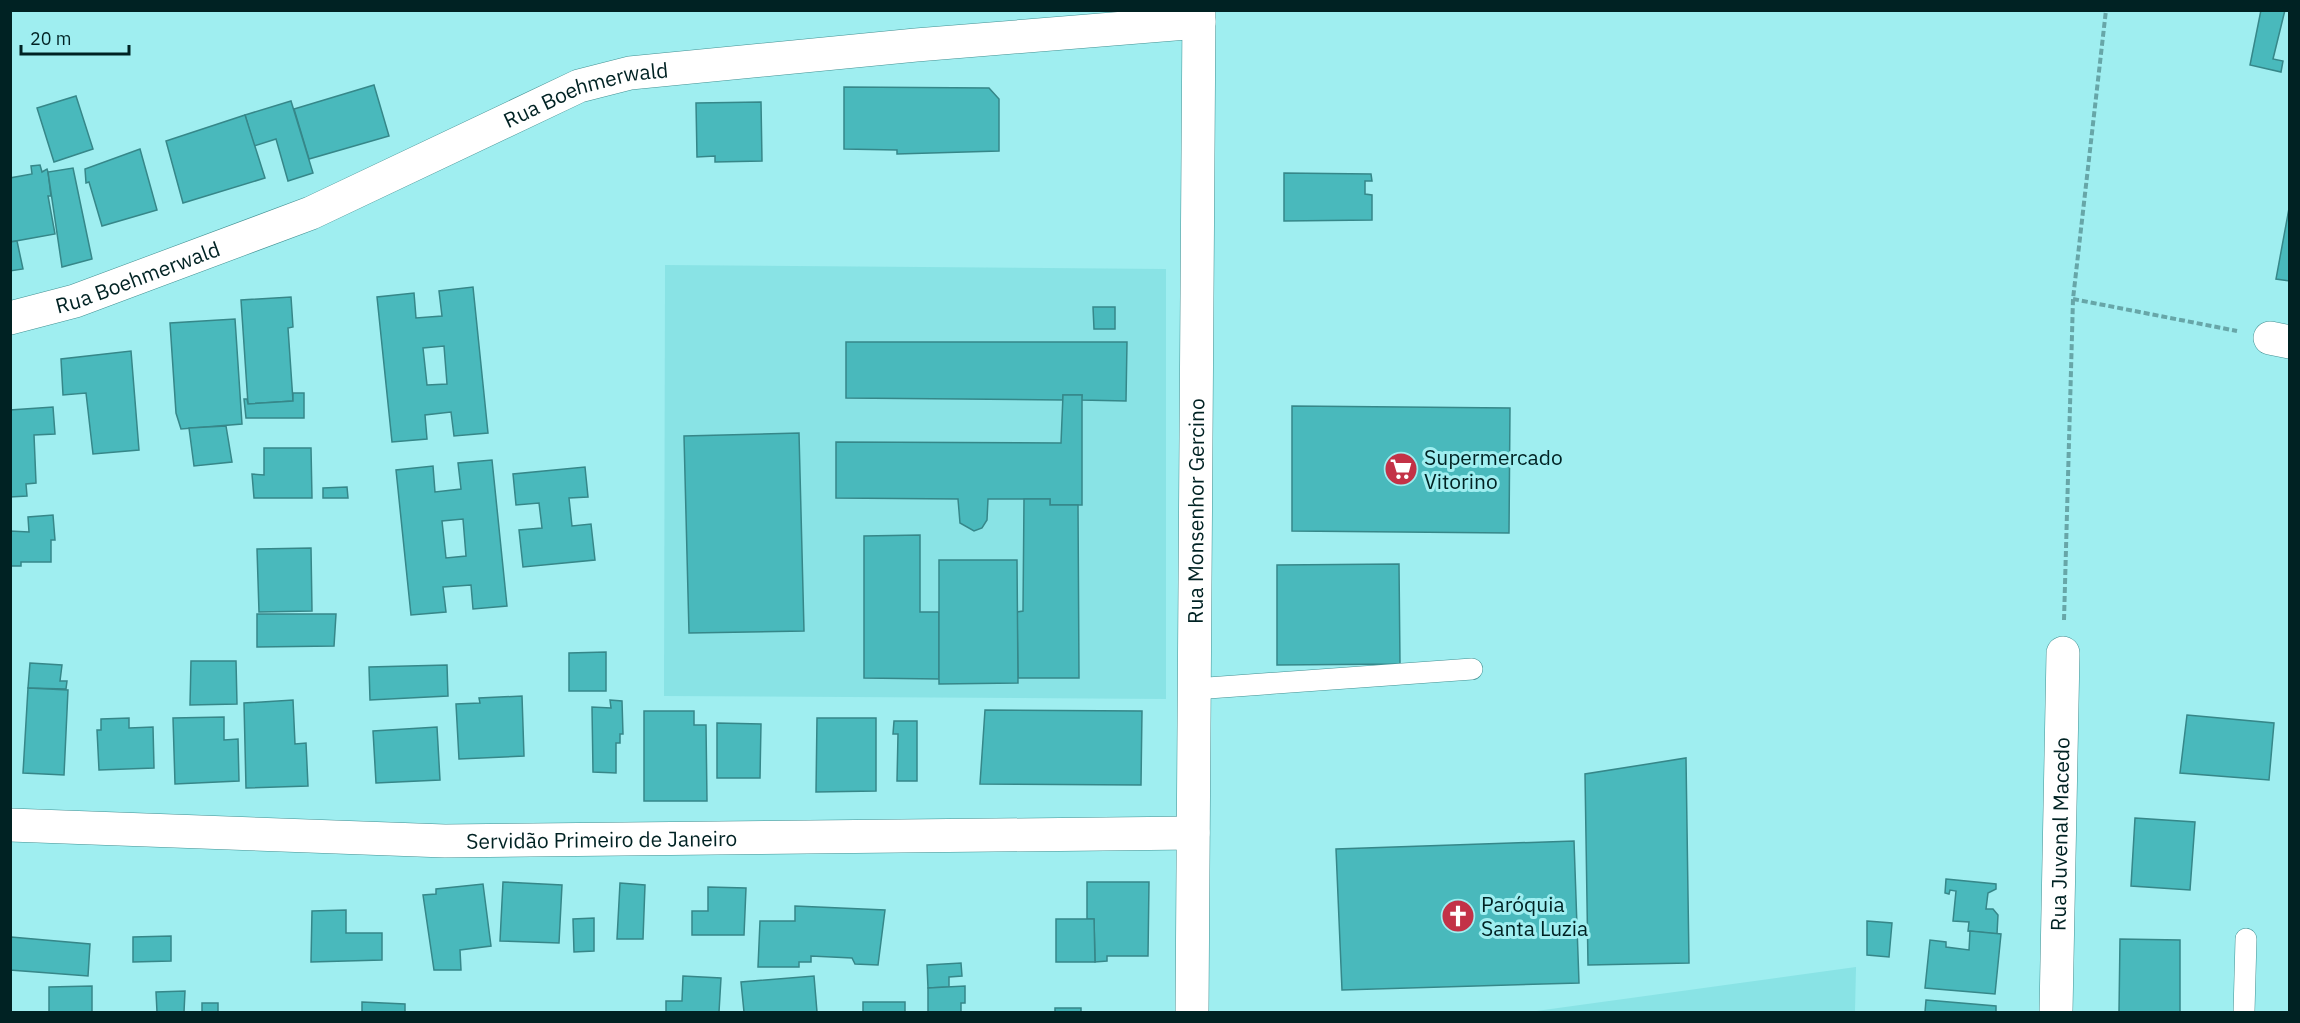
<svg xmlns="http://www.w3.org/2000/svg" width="2300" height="1023" font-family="'IBM Plex Sans',sans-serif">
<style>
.built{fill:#89e3e5}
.building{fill:#49b9bc;stroke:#368789;stroke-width:1.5;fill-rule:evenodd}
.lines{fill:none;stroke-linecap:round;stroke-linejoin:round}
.service-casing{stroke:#429193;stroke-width:22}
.minor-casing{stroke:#429193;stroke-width:34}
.primary-casing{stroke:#429193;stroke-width:34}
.path{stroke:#67a6a8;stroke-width:4;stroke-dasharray:6 3;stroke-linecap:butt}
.service{stroke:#fff;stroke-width:21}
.minor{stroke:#fff;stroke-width:33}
.primary{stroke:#fff;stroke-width:33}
.labels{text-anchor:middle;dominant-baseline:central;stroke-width:6;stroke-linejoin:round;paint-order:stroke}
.street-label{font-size:21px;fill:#002223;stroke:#9feef0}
.poi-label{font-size:21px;fill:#002223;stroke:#9feef0;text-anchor:start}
</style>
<rect width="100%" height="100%" fill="#9feef0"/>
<g class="built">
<polygon points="665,265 1166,269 1166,699 664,696"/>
<polygon points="1856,967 1855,1012 1529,1012"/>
</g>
<g class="building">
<polygon points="2261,10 2285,10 2273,59 2283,61 2281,72 2250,65"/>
<polygon points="374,85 389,136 309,159 294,109"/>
<polygon points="844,87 989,88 999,99 999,151 897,154 897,150 844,149"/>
<polygon points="76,96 93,149 54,162 37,108"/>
<polygon points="291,101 313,173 288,181 276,139 254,146 245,115"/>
<polygon points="761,102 762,161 715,162 715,156 697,157 696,103"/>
<polygon points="245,115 265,178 183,203 166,141"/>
<polygon points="140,149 157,210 102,226 89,182 86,183 85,169"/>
<polygon points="40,165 42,172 47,169 48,172 51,196 48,196 55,234 10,242 10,178 32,174 31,166"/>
<polygon points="73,168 92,259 62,267 48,172"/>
<polygon points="1284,173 1371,174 1372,181 1365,181 1365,194 1372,195 1372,220 1284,221"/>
<polygon points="2290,203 2290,281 2276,279"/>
<polygon points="17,241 23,269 10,271 10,242"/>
<path d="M473 287 488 433 454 436 451 412 425 415 427 439 392 442 377 297 414 293 416 318 442 316 439 291ZM444 346 447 384 427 385 423 348Z"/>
<polygon points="291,297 293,327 288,328 293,401 248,404 241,300"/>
<polygon points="1093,307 1115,307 1115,329 1094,329"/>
<polygon points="235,319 242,424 181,429 176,413 170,323"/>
<polygon points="846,342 1127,342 1126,401 1081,400 1082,395 1063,395 1063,400 846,398"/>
<polygon points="131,351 139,450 93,454 86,393 63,395 61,359"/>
<polygon points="293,393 304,393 304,418 246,418 244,399 247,399 248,404 293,401"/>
<polygon points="1063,395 1082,395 1082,505 1050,505 1050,499 988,499 987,520 982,528 974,531 960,523 958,499 836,498 836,442 1061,443"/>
<polygon points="1292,406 1510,408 1509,533 1292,531"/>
<polygon points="53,407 55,434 34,435 36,483 26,484 27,496 10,497 10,410"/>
<polygon points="226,426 232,462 194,466 189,428"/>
<polygon points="799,433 804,631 689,633 684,436"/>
<polygon points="264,448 311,448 312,498 254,498 252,474 264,475"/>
<path d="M492 460 507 606 473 609 471 585 443 587 446 612 411 615 396 470 433 466 435 492 461 489 458 463ZM463 519 466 556 446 558 442 521Z"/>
<polygon points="585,467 588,497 569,498 572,526 591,524 595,560 523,567 519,530 542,528 539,503 516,505 513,474"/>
<polygon points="347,487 348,498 323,498 323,488"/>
<polygon points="1024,499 1050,499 1050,505 1078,505 1079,678 1018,678 1017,612 1023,611"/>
<polygon points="53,515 55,540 51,540 51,562 21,562 21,566 10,566 10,531 29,532 28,517"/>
<polygon points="920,535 920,612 939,612 939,679 864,678 864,536"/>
<polygon points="311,548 312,611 259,612 257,549"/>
<polygon points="939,560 1017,560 1018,683 939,684"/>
<polygon points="1399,564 1400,664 1277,665 1277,565"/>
<polygon points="257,614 336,614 334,646 257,647"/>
<polygon points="606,652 606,691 569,691 569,653"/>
<polygon points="191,661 236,661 237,704 190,705"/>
<polygon points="30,663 62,665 60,681 67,681 66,689 28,688"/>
<polygon points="447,665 448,696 370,700 369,667"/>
<polygon points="28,688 68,690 64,775 23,773"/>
<polygon points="522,696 524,756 459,759 456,704 480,703 479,698"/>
<polygon points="293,700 295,744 306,743 308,786 246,788 244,703"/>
<polygon points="610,700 622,701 623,734 620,734 620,743 616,743 616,773 593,772 592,707 611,708"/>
<polygon points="985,710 1142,711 1141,785 980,784"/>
<polygon points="644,711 694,711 694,725 706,725 707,801 644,801"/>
<polygon points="2187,715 2274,723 2269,780 2180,773"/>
<polygon points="224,717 224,740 238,739 239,781 175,784 173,718"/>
<polygon points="129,718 129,728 153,727 154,768 99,770 97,730 101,730 101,719"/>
<polygon points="817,718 876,718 876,791 816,792"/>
<polygon points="894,721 917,721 917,781 897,781 898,734 893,734"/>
<polygon points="717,723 761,724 760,778 717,778"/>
<polygon points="437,727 440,780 376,783 373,731"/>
<polygon points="1686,758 1689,963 1588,965 1585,774"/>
<polygon points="2135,818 2195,822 2190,890 2131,886"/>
<polygon points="1574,841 1579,983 1342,990 1336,849"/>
<polygon points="1946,879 1996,884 1996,889 1988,893 1986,909 1993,909 1998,915 1997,934 1968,931 1969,922 1953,921 1956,891 1950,890 1949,894 1945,893"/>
<polygon points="503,882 562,885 559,943 500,941"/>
<polygon points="1087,882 1149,882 1148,956 1107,956 1107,961 1095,962 1094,919 1087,919"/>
<polygon points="620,883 645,885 643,939 617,939"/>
<polygon points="483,884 491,946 460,950 461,970 434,970 423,895 436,894 436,889"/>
<polygon points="708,887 746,888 744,935 692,935 692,911 708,911"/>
<polygon points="795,906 885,910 878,965 855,964 852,958 811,956 811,962 799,962 799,967 758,967 760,921 795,921"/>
<polygon points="346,910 346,933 382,933 382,960 311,962 312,911"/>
<polygon points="594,918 594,951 574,952 573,919"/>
<polygon points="1056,919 1094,919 1095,962 1056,962"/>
<polygon points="1867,921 1892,923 1889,957 1867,955"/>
<polygon points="1970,931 2001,934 1995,994 1925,988 1930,940 1946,942 1946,947 1969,950"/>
<polygon points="171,936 171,961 133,962 133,937"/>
<polygon points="11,937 90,944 88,976 10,970"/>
<polygon points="2120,939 2180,940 2180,1012 2119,1012"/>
<polygon points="961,963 962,976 949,977 949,987 928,988 927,965"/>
<polygon points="683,976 721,978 719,1012 666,1012 666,1001 682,1001"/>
<polygon points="814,976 817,1012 744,1012 741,982"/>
<polygon points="92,986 92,1012 49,1012 49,987"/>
<polygon points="965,986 965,1003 961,1003 961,1012 928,1012 928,988"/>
<polygon points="185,991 184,1012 157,1012 156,992"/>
<polygon points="1926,1000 1996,1006 1996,1012 1925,1012"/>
<polygon points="362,1002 405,1004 405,1012 362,1012"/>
<rect x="863" y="1002" width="42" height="10"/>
<rect x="202" y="1003" width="16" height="9"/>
<rect x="1055" y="1008" width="26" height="4"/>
</g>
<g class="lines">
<defs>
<g id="service">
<polyline points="1194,689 1472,669"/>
<polyline points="2244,1012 2246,939"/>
</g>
<g id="minor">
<path id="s1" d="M10 318 75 301 311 213 579 86 630 73 916 45 1199 22"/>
<polyline points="2270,338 2290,342"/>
<path id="s2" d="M10 825 445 841 1193 833"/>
<path id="s3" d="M2056 1012 2063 653"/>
</g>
<g id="primary">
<path id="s4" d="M1192 1012 1199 10"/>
</g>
</defs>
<use href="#service" class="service-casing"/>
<use href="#minor" class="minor-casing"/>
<use href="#primary" class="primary-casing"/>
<g class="path">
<polyline points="2073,299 2237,331"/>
<polyline points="2064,620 2073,299 2106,10"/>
</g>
<use href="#service" class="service"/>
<use href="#minor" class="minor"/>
<use href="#primary" class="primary"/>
</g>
<defs>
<symbol id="supermarket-disc" viewBox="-11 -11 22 22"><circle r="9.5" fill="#c33247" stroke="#9feef0"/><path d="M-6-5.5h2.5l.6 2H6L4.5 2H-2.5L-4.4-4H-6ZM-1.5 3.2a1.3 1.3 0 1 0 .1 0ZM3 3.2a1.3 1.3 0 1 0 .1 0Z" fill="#fff"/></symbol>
<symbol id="church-disc" viewBox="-11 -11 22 22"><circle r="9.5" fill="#c33247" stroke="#9feef0"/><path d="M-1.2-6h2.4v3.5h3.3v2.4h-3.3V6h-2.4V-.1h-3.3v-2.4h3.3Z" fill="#fff"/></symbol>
</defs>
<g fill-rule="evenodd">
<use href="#supermarket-disc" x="1382" y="450" width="38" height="38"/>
<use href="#church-disc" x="1439" y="897" width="38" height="38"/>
</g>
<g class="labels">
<g class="street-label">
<text stroke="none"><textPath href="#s1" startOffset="620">Rua Boehmerwald</textPath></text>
<text stroke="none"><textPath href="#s1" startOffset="134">Rua Boehmerwald</textPath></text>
<text stroke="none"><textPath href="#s4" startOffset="501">Rua Monsenhor Gercino</textPath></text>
<text stroke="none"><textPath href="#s3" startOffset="178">Rua Juvenal Macedo</textPath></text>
<text stroke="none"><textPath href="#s2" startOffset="592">Servidão Primeiro de Janeiro</textPath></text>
</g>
<g class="poi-label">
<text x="1424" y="457">Supermercado<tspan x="1424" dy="24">Vitorino</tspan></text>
<text x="1481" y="904">Paróquia<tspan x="1481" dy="24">Santa Luzia</tspan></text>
</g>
</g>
<rect width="2300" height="1023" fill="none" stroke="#002223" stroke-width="24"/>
<path d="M21 45v9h108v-9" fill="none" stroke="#002223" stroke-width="3"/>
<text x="30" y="45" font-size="18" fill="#002223" stroke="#9feef0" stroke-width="4.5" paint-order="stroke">20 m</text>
</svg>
